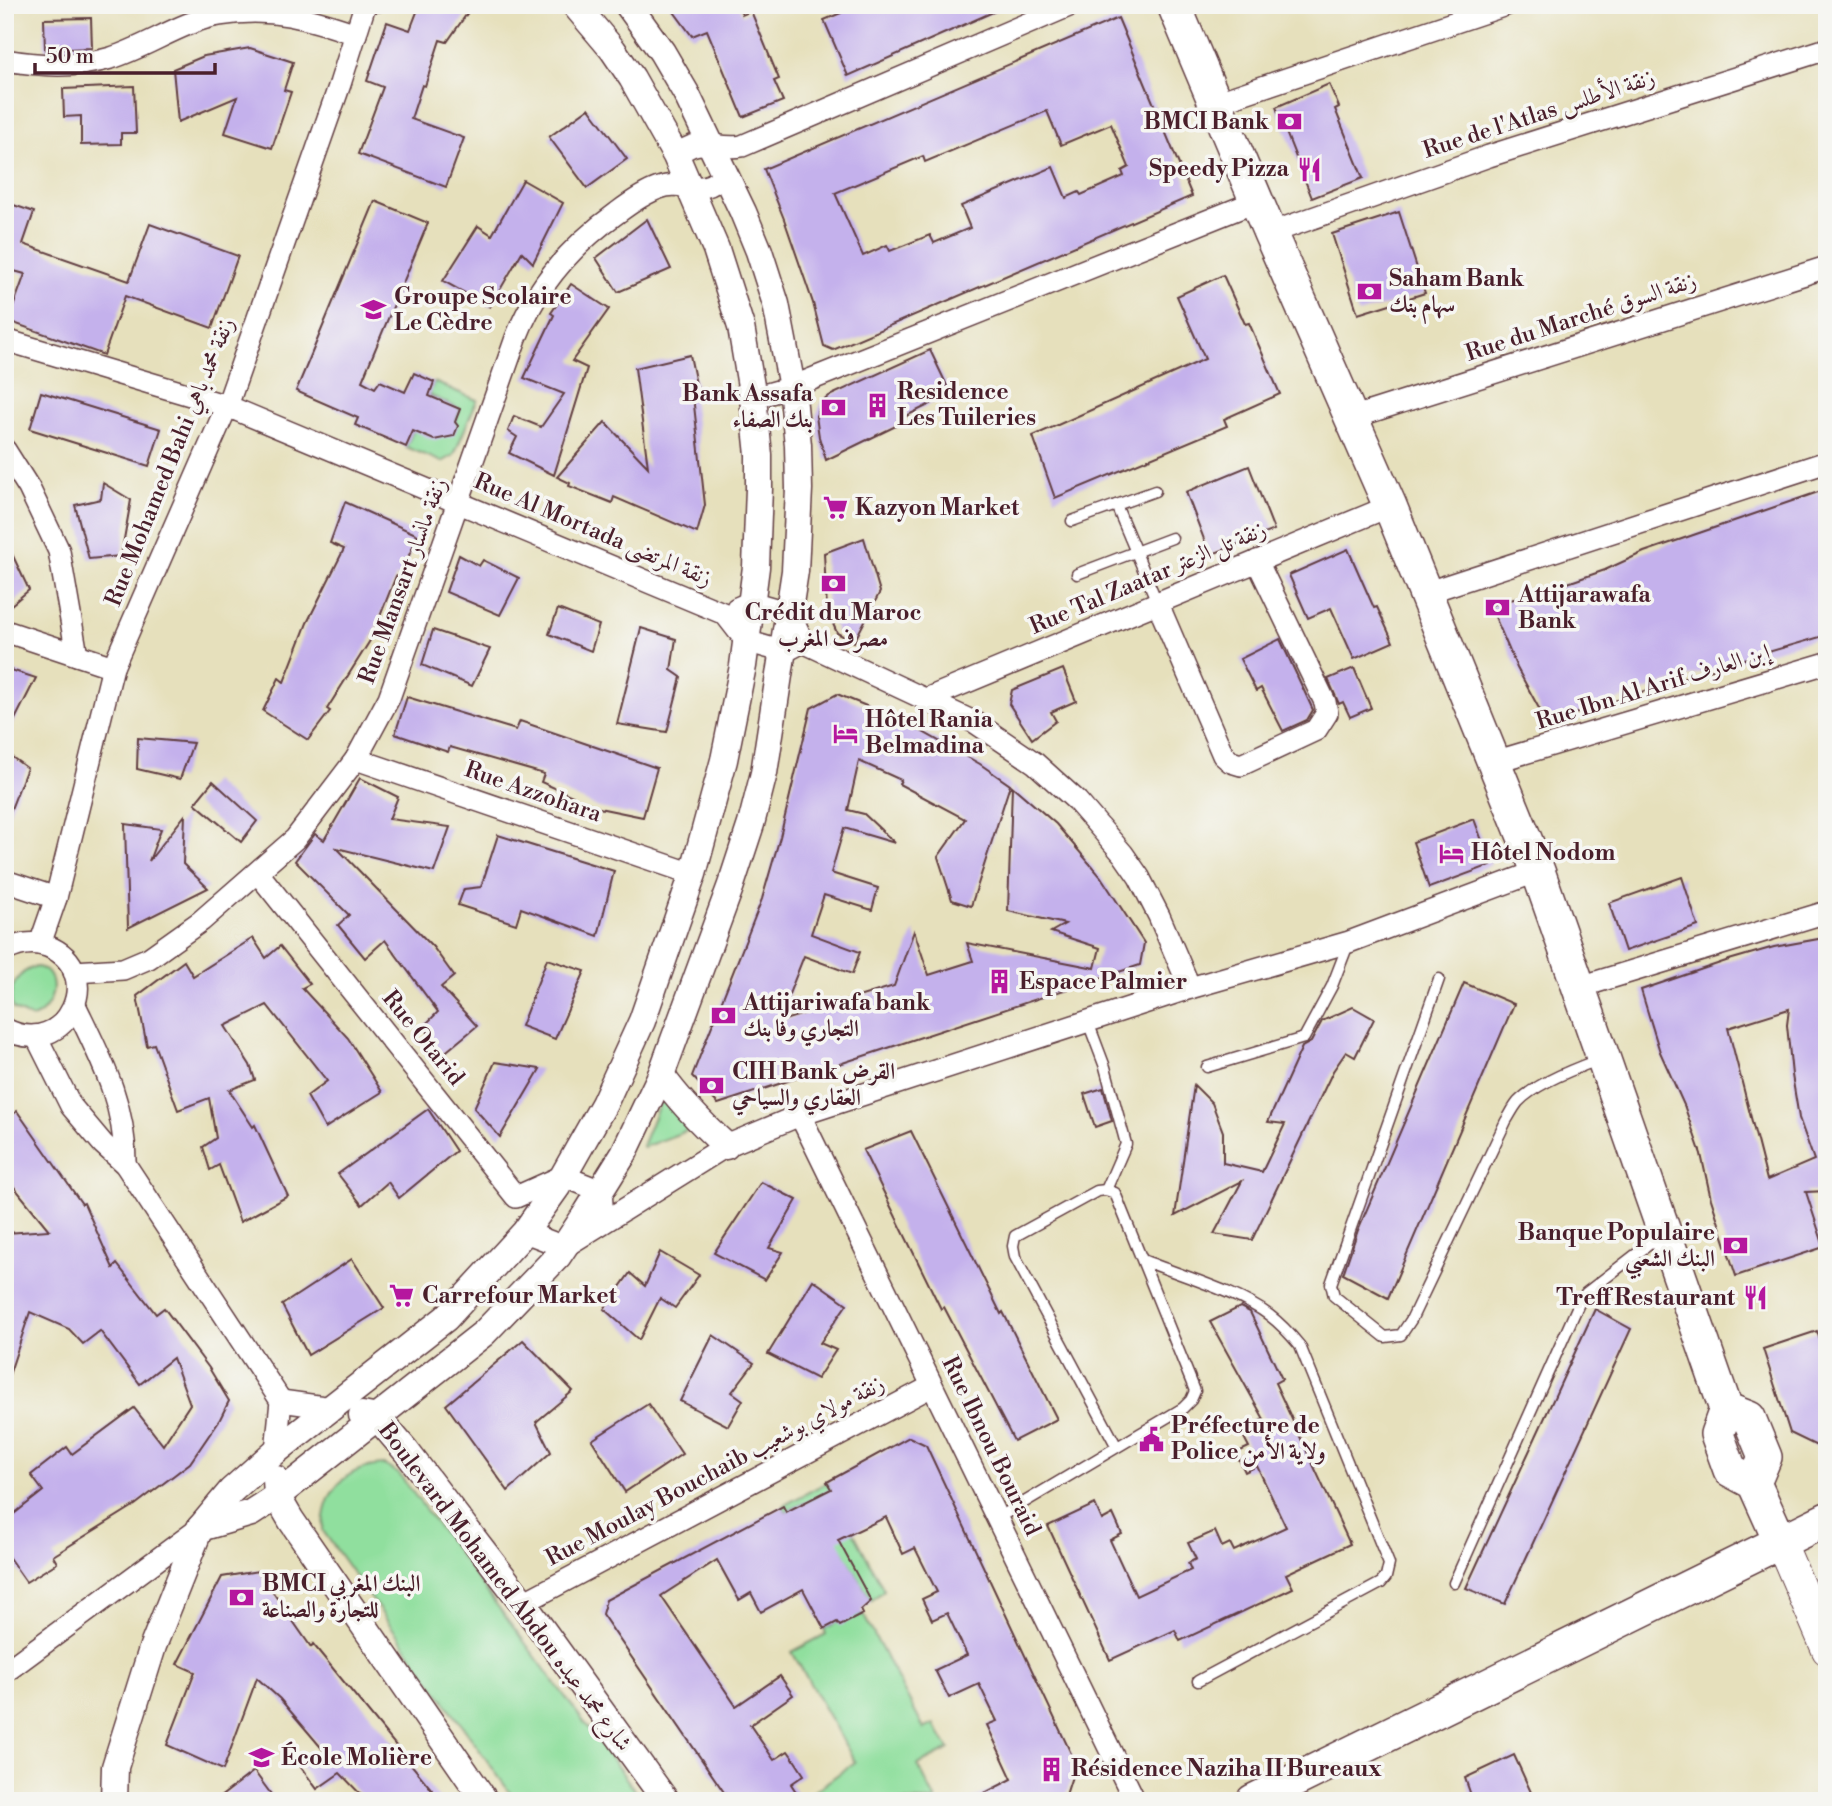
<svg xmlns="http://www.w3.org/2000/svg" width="1832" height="1806" font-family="'Libre Bodoni',Amiri,serif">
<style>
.green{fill:#90df9e;stroke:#6d7f64;stroke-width:2}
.building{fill:#c4b1ec;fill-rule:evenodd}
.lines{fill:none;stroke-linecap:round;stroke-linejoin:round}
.service-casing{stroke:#613c41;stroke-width:13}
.minor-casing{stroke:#613c41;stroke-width:24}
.tertiary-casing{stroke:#613c41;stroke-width:29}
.secondary-casing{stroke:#613c41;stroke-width:32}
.primary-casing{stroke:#613c41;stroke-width:36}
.service{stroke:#fff;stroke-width:10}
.minor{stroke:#fff;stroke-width:21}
.tertiary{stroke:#fff;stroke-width:26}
.secondary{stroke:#fff;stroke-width:30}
.primary{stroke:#fff;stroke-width:33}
.labels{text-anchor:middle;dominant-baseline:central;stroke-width:7;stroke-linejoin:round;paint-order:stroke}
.street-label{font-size:23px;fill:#4a1f2b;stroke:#f6f6f2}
.poi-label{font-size:23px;font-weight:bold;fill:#4a1f2b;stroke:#f6f6f2;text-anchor:start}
</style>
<rect width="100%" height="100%" fill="#f6f6f2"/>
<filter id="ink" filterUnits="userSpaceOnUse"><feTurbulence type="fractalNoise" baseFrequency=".0143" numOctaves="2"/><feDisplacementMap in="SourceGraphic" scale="14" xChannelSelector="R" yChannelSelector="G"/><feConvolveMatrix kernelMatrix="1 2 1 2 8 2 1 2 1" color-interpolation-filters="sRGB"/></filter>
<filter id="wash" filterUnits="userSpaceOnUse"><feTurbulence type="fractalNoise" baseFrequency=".00686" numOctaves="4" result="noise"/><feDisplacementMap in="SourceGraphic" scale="28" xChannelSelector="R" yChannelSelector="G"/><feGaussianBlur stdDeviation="1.57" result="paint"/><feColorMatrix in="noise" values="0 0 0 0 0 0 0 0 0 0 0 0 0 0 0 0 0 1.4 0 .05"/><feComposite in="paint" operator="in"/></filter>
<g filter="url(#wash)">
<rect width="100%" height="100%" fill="#e6e0bc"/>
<g class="green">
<polygon points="434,382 477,400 454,455 442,462 406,447 413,431 455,422 460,409 429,395"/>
<path d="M38 967C64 974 52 1014 31 1018L13 1009C6 991 18 969 38 967Z"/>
<polygon points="662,1097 689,1130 644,1147 642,1146"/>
<path d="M384 1465 399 1474 643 1801H516L323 1531C323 1492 344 1467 384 1465Z"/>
<polygon points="827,1482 884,1590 871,1601 843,1551 804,1503 786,1512 783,1506"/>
<polygon points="863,1614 924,1729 934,1724 949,1749 918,1765 936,1801 801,1801 855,1762 792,1652 826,1634 824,1629 837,1622"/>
</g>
<g id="blocks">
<g class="building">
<polygon points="429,5 473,5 447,42 440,40 425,86 422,85 411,119 464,138 446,187 358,154 383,87 367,81 387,22 410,30 417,12"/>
<polygon points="669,5 738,5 742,15 751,11 779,79 774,81 783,101 743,117 707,30 692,36"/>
<polygon points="837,5 1009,5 848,76 824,20 841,13"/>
<polygon points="91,18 92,48 45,50 44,19"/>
<path d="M1118 18 1192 196 833 350 824 346 813 303 784 219 764 169ZM1047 111 1061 145 1111 124 1129 167 1122 171 1124 176 1081 195 1079 192 1066 198 1053 167 961 206 970 228 934 243 930 235 890 251 887 245 863 256 835 193 923 156 925 162Z"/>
<polygon points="250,48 293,62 284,90 291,92 272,148 225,133 237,97 178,122 173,69 204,56"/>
<polygon points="1329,84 1339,107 1335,109 1363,178 1312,198 1276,107"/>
<polygon points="134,86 136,133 121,133 121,144 81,145 81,116 64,117 63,89"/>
<polygon points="589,108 627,159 587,188 549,137"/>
<polygon points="523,180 563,203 533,263 522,252 490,307 443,281 478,226 492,235"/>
<polygon points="375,201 428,223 362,381 375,388 380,381 405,392 414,373 434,382 429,396 460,409 455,422 458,426 454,436 434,440 413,431 406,447 355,425 358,418 296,391"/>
<polygon points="5,202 34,212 23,244 129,281 150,224 238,256 212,328 125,296 104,355 8,321 25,274 14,271 9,287 5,287"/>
<polygon points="1399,212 1425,293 1358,314 1332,234"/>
<polygon points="647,219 671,269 618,292 596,258"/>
<polygon points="1223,275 1245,324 1249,323 1280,394 1224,419 1227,426 1055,498 1033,436 1205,359 1177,296"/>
<polygon points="571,284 609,309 572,361 587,368 554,475 509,453 517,437 508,431 514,416 541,427 564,394 524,378 554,315 551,313"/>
<polygon points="930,350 951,394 898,420 900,424 826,460 819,437 816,416 822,402 829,396"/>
<polygon points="690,355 698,394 693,396 705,505 697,533 614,497 612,503 569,486 570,483 557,477 605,422 648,467 635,368"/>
<polygon points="41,392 161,429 149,466 30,429"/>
<polygon points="1249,466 1274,530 1210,555 1186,492"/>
<polygon points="103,483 131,500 121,556 89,559 75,505 101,499"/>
<polygon points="1827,489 1827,635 1734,662 1547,723 1517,668 1490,605 1542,592 1605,570 1644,552"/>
<polygon points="345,502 418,535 399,578 396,576 371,639 327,709 330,711 308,740 263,711 279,678 284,682 307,623 344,549 330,543"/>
<polygon points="864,538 880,592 854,642 837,633 827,610 824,553"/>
<polygon points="5,539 29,590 5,610"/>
<polygon points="1348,549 1374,608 1377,607 1393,642 1354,659 1331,608 1308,618 1289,575"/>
<polygon points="459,555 479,566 483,560 519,578 500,615 446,592"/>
<polygon points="558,609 599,625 591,651 549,634"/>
<polygon points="641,628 676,639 671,670 681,677 667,732 617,724"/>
<polygon points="433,630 490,649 472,686 422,665"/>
<polygon points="1280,639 1313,710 1307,720 1283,731 1261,688 1256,691 1240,659"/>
<polygon points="5,668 36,678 5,739"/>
<polygon points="1354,668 1371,708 1350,717 1343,702 1339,704 1328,679"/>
<polygon points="1063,669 1076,701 1051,712 1056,721 1032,739 1009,704 1012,690"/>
<polygon points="837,694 903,721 980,764 1010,785 971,906 952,900 938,857 965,819 899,784 901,780 859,761 848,810 864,814 895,843 844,828 831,873 878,888 872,910 824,895 811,934 860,952 852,974 804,956 778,1022 894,986 914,931 929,975 973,961 967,943 1095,968 1100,948 1051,932 1065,924 1008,911 1012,786 1056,824 1101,877 1144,943 1140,965 718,1104 692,1076 762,899 780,837 811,708"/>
<polygon points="407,697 516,730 520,721 657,768 643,817 599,808 541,782 544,774 450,747 448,752 395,734"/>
<polygon points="138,738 193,743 180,779 137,769"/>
<polygon points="5,752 27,768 7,819 5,818"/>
<polygon points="360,778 398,797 389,819 450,827 434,872 337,848 433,947 454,976 441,987 477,1026 442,1055 424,1026 438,1012 385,940 365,958 338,925 349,915 295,861 315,834 324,840"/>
<polygon points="213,781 257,821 241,842 195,803"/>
<polygon points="185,815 183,864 208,888 128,928 125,824 161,829 149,861"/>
<polygon points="1474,819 1491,865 1429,888 1413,842"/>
<polygon points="498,835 614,871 598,936 521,908 516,924 458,905 464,889 481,887"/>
<polygon points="1682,877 1698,926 1625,951 1609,903"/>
<polygon points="253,938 266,958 280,946 310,984 302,988 348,1038 382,1092 325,1128 307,1096 327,1081 267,1005 225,1026 250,1065 255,1080 229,1090 253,1127 255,1125 288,1196 240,1222 219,1165 210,1170 203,1147 216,1138 209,1098 178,1110 154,1044 147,1046 137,996 184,961 193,976"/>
<path d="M1824 938 1827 948V1191L1806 1192 1824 1247 1736 1276 1711 1199 1701 1154 1684 1105 1660 1052 1641 990 1729 960 1774 947ZM1789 1009 1787 1025 1792 1075 1799 1118 1814 1160 1767 1180 1728 1028Z"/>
<polygon points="547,959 585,971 555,1039 521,1026"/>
<polygon points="1464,983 1514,1004 1388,1298 1343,1274 1358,1230"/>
<polygon points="1353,1007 1374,1019 1355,1057 1346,1052 1333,1071 1252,1240 1214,1234 1242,1181 1175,1216 1194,1085 1212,1103 1223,1132 1223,1163 1262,1172 1285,1124 1268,1122 1302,1047 1311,1042 1322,1021"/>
<polygon points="495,1062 540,1069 500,1137 474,1108"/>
<polygon points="1103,1088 1112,1121 1095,1127 1084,1094"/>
<polygon points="428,1109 456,1151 399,1198 388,1182 362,1205 338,1174"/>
<polygon points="17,1111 82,1204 84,1203 113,1268 117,1264 156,1314 164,1308 209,1368 229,1401 220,1419 190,1463 135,1505 53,1556 57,1563 26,1582 5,1552 5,1521 43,1491 31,1475 67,1447 72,1454 134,1408 163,1445 190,1404 173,1358 140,1384 100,1331 83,1344 69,1329 30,1312 9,1375 5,1374 7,1233 49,1230 11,1183 5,1181 5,1121"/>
<polygon points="911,1131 1001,1314 1003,1312 1057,1419 1014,1441 944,1307 941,1309 863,1150"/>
<polygon points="761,1182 797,1200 769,1248 783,1252 765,1280 714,1253"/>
<polygon points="660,1252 699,1275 675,1308 660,1298 639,1340 604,1309 630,1273 645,1286"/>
<polygon points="352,1259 384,1308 308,1355 282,1305"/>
<polygon points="813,1280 847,1304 820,1343 836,1350 817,1379 768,1354"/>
<polygon points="1240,1307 1250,1312 1282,1379 1275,1383 1350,1544 1286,1574 1293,1588 1180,1641 1175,1630 1110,1660 1048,1526 1095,1504 1102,1520 1113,1514 1122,1534 1110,1540 1136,1596 1191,1570 1188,1563 1196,1559 1188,1543 1215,1531 1222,1547 1230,1543 1234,1551 1286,1527 1257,1466 1245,1472 1236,1453 1249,1447 1240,1430 1264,1419 1210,1322"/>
<polygon points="1595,1309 1631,1329 1505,1604 1466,1588"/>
<polygon points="1817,1331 1827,1361 1827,1451 1790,1433 1763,1349"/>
<polygon points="713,1335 754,1363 732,1392 743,1400 728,1426 680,1401"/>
<polygon points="523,1340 573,1391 536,1422 551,1452 508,1491 446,1405"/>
<polygon points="648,1404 682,1454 625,1492 592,1440"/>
<polygon points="909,1437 926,1445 1076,1764 1064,1801 969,1801 1012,1779 987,1725 997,1721 979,1684 949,1698 935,1670 967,1655 947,1613 932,1620 922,1599 937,1592 915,1548 903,1554 886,1517 838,1540 871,1601 861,1610 863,1614 840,1626 837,1622 824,1629 803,1589 761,1612 751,1593 739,1600 717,1560 661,1596 736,1706 780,1676 793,1695 750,1725 774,1760 788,1751 793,1758 804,1775 791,1784 802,1801 730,1801 602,1614 606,1600 783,1506 786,1512 831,1489 827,1482"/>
<polygon points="258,1571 311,1647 313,1644 441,1801 367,1801 340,1773 317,1789 300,1766 325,1752 280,1699 257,1678 223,1770 167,1745 195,1672 177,1664 222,1577"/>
<polygon points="1514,1755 1535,1801 1473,1801 1465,1778"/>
<polygon points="254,1771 276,1801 215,1801"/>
</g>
</g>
</g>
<g filter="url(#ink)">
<use href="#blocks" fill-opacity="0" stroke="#613c41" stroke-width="2"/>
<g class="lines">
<defs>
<g id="service">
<polyline points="364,8 385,5"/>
<polyline points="1116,505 1157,602"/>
<polyline points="1072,521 1155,491"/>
<polyline points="1077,574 1172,538"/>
<path d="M1439 979 1331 1284 1334 1296 1385 1337 1401 1335 1411 1320 1506 1121C1510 1115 1513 1108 1518 1102 1535 1084 1576 1068 1598 1060"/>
<polyline points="1088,1022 1105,1067 1126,1144 1106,1190"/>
<polyline points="1207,1067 1304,1038 1332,986 1349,942"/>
<path d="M1143 1260C1179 1275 1239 1292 1269 1315 1281 1324 1291 1335 1300 1346L1389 1564 1386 1577 1381 1583 1198 1681"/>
<polyline points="996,1519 1183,1408 1191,1400 1195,1391 1115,1193 1106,1190 1097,1191 1015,1236 1013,1246 1015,1257 1117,1447"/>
<polyline points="1454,1583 1580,1301 1586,1293 1661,1235"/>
</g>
<g id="minor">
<path d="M5 60C40 66 77 68 111 58 149 46 182 21 220 15 271 6 309 18 356 34"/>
<polyline points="1215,103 1506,5"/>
<path d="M676 156C702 133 714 151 742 146L1071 5"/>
<polyline points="1270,233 1489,156 1827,49"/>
<polyline points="5,340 227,406 725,614 746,641 784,652 803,642"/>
<polyline points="753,398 792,387 1257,201"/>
<polyline points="1351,418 1827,267"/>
<polyline points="5,450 29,488 59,551 77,655"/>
<polyline points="1425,593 1827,462"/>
<polyline points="1157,602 1223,755 1231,762 1241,765 1316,730 1327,713 1325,702 1257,561"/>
<polyline points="737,608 751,602 790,613 803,642 976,723 1035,763 1077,801 1123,854 1139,877 1159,916 1190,988"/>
<polyline points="5,631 113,667"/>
<polyline points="926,699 1390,506"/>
<polyline points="356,759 693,874"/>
<polyline points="1494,762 1827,663"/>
<polyline points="258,873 516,1197 563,1176 601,1191 602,1204"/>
<polyline points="5,881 56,898"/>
<polyline points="40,944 56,898 113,667 227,406 340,84 365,5"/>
<path d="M5 951C18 944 32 941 47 946 108 969 68 1062 5 1029"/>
<path d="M74 972 123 969 149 958 201 921 295 839 356 759 389 698 516 338C536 286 572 245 617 213 629 204 644 193 659 188 685 178 702 200 724 174"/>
<polyline points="1580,987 1827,912"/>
<path d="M75 1005C100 1057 126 1104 125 1164"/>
<polyline points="36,1036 71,1106 103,1144 125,1164 281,1401 276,1451"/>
<polyline points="800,1115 1135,1801"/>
<polyline points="525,1232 564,1247 726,1146 800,1115 1190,988 1349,942 1538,871"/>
<polyline points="281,1401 332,1408"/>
<polyline points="523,1603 932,1386"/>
<polyline points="5,1672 200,1528"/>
</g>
<g id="tertiary">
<path d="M661 1075C680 1102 701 1123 726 1146"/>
<polyline points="362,1415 378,1418 406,1451 523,1603 666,1801"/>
<polyline points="276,1479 277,1496 291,1520 485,1801"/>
<polyline points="200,1528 251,1513 277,1496 484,1333 558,1256 586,1214 624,1153 661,1075 731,885 751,824 764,773 795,571 799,489 798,445 792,387 776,304 759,251 743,212 686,93 662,52 628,5"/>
<polyline points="114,1801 115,1767 153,1646 200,1528 231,1491 276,1451 446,1318 525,1232 557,1187 604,1104 642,1021 693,874 724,760 743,666 756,567 759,488 759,455 753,398 741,327 716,249 676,156 632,78 613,50 575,5"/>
</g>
<polyline id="secondary" points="1781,1543 1827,1650"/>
<g id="primary">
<polyline points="1174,5 1270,233 1390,506 1538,871 1726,1409 1717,1434 1730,1470 1754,1483 1781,1543"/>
<polyline points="1726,1409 1749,1418 1765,1457 1754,1483"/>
<polyline points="1253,1801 1827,1519"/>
</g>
</defs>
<use href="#service" class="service-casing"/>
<use href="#minor" class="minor-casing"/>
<use href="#tertiary" class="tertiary-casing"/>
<use href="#secondary" class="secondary-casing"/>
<use href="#primary" class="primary-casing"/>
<use href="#service" class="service"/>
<use href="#minor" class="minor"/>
<use href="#tertiary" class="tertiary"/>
<use href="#secondary" class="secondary"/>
<use href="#primary" class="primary"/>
</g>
</g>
<defs>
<symbol id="bank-bare" viewBox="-9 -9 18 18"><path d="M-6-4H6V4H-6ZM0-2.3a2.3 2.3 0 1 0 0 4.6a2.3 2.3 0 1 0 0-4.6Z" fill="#b5179e" stroke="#f6f6f2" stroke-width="2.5" paint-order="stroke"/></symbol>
<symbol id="restaurant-bare" viewBox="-9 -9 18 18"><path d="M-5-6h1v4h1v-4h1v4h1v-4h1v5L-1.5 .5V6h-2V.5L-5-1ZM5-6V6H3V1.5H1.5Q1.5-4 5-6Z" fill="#b5179e" stroke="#f6f6f2" stroke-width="2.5" paint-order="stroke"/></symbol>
<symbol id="school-bare" viewBox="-9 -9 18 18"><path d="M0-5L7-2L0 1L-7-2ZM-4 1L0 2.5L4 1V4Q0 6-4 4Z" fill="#b5179e" stroke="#f6f6f2" stroke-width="2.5" paint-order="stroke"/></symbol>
<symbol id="building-bare" viewBox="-9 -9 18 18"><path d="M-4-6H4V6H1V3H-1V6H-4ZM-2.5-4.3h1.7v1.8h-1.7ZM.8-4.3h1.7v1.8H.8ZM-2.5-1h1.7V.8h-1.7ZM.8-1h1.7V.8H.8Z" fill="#b5179e" stroke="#f6f6f2" stroke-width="2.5" paint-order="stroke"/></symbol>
<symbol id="supermarket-bare" viewBox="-9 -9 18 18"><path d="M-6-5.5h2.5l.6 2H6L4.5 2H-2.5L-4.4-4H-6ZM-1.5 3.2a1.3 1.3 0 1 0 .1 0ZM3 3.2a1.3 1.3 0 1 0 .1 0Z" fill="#b5179e" stroke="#f6f6f2" stroke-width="2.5" paint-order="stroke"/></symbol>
<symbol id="hotel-bare" viewBox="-9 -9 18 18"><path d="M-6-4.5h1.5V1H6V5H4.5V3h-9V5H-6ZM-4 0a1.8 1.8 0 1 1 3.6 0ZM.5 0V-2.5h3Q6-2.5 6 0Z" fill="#b5179e" stroke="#f6f6f2" stroke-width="2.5" paint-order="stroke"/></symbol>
<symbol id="civic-bare" viewBox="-9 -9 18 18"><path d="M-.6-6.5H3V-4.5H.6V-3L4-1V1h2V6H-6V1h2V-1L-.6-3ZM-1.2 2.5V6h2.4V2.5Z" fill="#b5179e" stroke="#f6f6f2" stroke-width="2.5" paint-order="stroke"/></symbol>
</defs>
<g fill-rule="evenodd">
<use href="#bank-bare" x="1272" y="104" width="35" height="35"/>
<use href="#restaurant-bare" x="1292" y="152" width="35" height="35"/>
<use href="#bank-bare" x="1352" y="274" width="35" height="35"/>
<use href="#school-bare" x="356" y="292" width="35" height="35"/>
<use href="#building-bare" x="860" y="388" width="35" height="35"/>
<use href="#bank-bare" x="816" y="390" width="35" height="35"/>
<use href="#supermarket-bare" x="818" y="490" width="35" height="35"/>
<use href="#bank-bare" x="816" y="566" width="35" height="35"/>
<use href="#bank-bare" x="1480" y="590" width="35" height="35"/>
<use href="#hotel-bare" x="828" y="716" width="35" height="35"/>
<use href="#hotel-bare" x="1434" y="836" width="35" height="35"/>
<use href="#building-bare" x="982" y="964" width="35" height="35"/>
<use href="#bank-bare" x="706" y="998" width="35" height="35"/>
<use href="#bank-bare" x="694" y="1068" width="35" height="35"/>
<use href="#bank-bare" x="1718" y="1228" width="35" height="35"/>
<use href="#supermarket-bare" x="384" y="1278" width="35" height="35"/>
<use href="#restaurant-bare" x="1738" y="1280" width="35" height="35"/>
<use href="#civic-bare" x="1134" y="1422" width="35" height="35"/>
<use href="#bank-bare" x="224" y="1580" width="35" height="35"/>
<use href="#school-bare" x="244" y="1740" width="35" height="35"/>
<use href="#building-bare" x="1034" y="1752" width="35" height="35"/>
</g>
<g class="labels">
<g class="street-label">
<text transform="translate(1539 114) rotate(-18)">Rue de l'Atlas زنقة الأطلس</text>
<text transform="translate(1581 317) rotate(-18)">Rue du Marché زنقة السوق</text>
<text transform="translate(170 462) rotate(-68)">Rue Mohamed Bahi زنقة محمد باهي</text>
<text transform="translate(593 530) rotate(23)">Rue Al Mortada زنقة المرتضى</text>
<text transform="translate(1148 578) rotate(-23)">Rue Tal Zaatar زنقة تل الزعتر</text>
<text transform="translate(403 581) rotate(-70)">Rue Mansart زنقة مانسار</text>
<text transform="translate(1653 687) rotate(-17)">Rue Ibn Al Arif إبن العارف</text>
<text transform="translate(533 792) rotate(19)">Rue Azzohara</text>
<text transform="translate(423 1038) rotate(51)">Rue Otarid</text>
<text transform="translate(991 1446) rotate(64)">Rue Ibnou Bouraid</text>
<text transform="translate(715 1471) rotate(-28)">Rue Moulay Bouchaib زنقة مولاي بوشعيب</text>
<text transform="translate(505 1587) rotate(53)">Boulevard Mohamed Abdou شارع محمد عبده</text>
</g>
<g class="poi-label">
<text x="1269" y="122" text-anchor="end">BMCI Bank</text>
<text x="1289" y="169" text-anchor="end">Speedy Pizza</text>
<text x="1389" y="279">Saham Bank<tspan x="1389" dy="26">سهام بنك</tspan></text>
<text x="394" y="297">Groupe Scolaire<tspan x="394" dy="26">Le Cèdre</tspan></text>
<text x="897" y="392">Residence<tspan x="897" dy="26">Les Tuileries</tspan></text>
<text x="813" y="394" text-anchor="end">Bank Assafa<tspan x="813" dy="26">بنك الصفاء</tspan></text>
<text x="855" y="508">Kazyon Market</text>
<text x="1518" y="595">Attijarawafa<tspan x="1518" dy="26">Bank</tspan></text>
<text x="833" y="613" text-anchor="middle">Crédit du Maroc<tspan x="833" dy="26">مصرف المغرب</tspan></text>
<text x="865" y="720">Hôtel Rania<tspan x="865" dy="26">Belmadina</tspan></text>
<text x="1471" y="853">Hôtel Nodom</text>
<text x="1019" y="982">Espace Palmier</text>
<text x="743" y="1003">Attijariwafa bank<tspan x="743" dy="26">التجاري وفا بنك</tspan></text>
<text x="732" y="1072">CIH Bank القرض<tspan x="732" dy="26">العقاري والسياحي</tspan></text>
<text x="1715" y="1233" text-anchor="end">Banque Populaire<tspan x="1715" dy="26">البنك الشعبي</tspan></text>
<text x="422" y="1296">Carrefour Market</text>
<text x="1735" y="1298" text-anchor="end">Treff Restaurant</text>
<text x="1171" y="1426">Préfecture de<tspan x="1171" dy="26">Police ولاية الأمن</tspan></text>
<text x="262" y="1584">BMCI البنك المغربي<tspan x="262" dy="26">للتجارة والصناعة</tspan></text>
<text x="281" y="1758">École Molière</text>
<text x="1071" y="1769">Résidence Naziha II Bureaux</text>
</g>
</g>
<rect width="1832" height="1806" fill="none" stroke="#f6f6f2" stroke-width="28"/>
<path d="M35 63v10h180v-10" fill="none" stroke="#4a1f2b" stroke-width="3.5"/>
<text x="46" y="63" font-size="21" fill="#4a1f2b" stroke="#f6f6f2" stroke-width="5" paint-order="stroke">50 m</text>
</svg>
